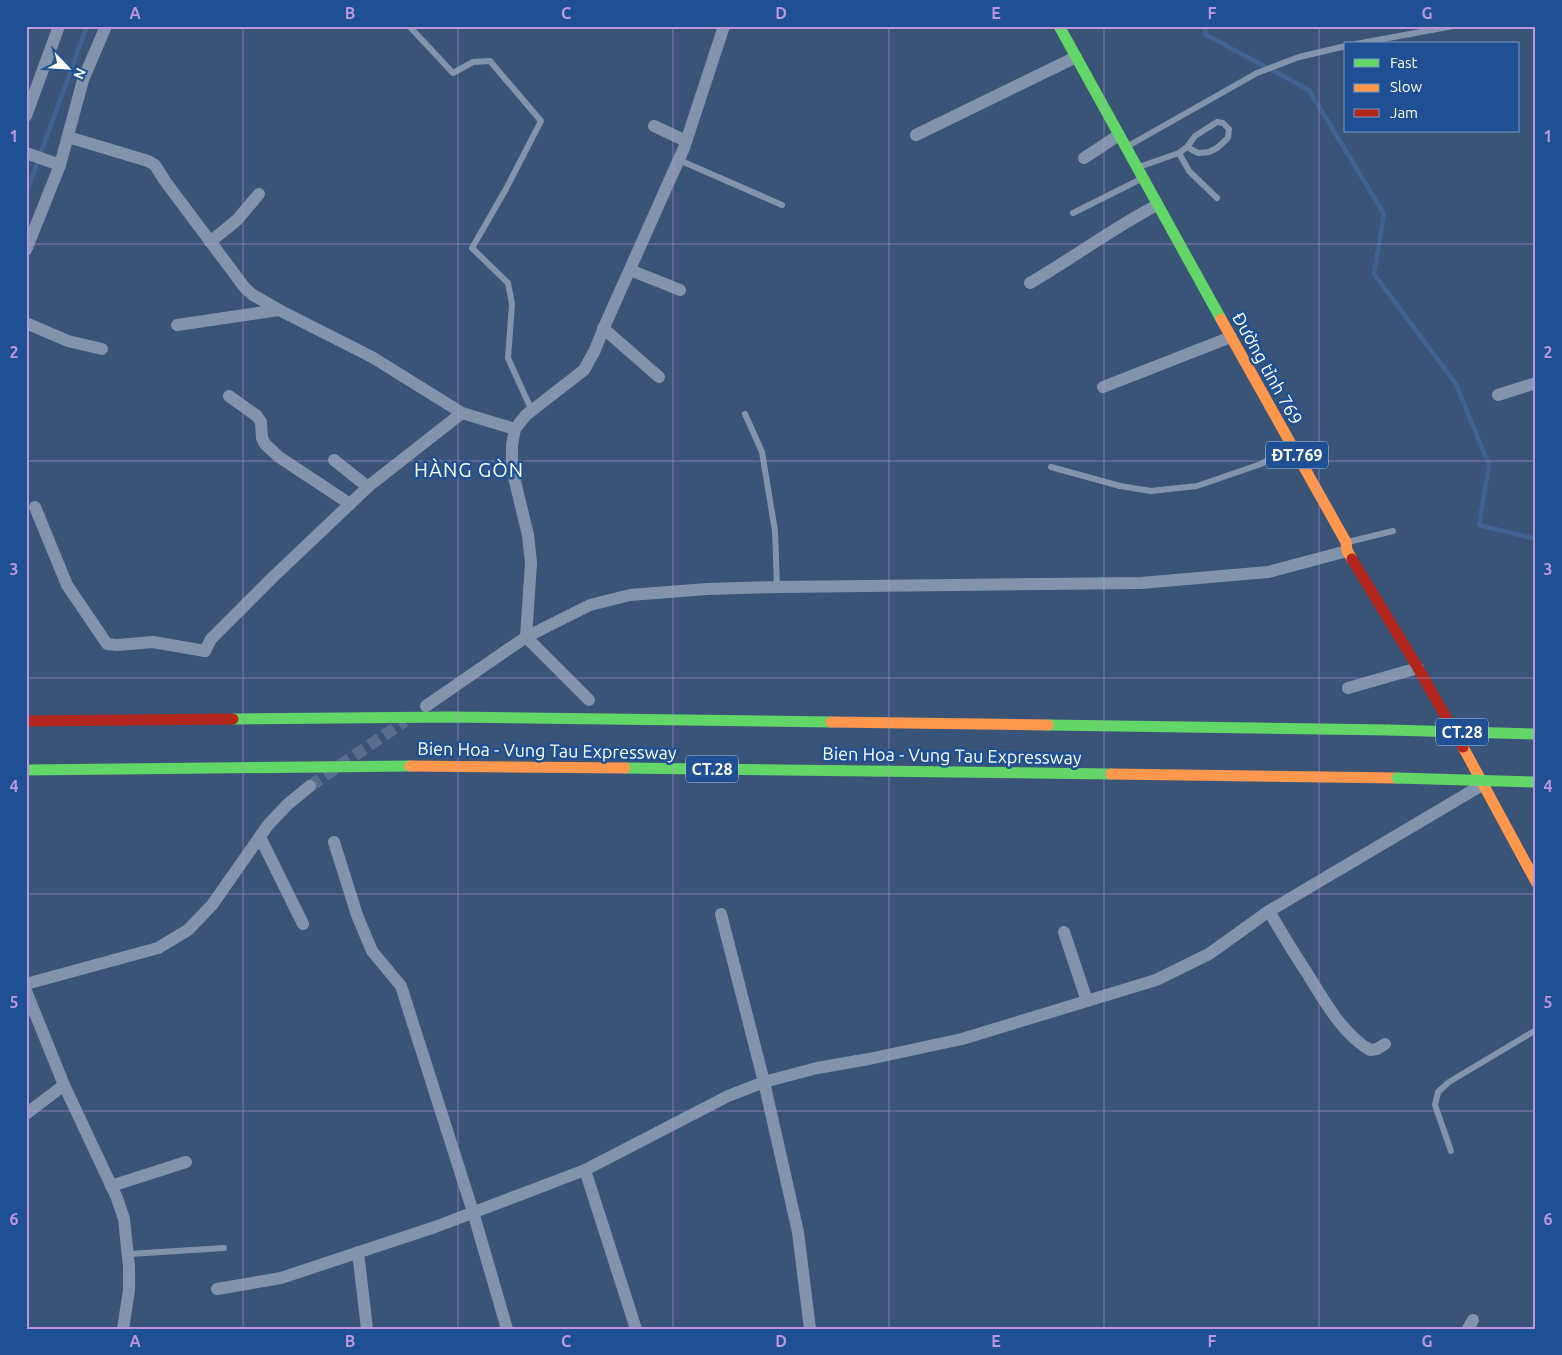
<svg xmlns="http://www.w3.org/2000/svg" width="1562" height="1355" font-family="Ubuntu,sans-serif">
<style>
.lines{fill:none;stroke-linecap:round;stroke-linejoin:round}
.stream{stroke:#406291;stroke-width:4.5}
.street-tunnel{stroke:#586e8c;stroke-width:12;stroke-dasharray:12 6;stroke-linecap:butt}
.lane{stroke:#8294ab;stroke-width:6}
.street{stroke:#8294ab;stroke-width:12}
.fast{stroke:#63d668;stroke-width:11}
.slow{stroke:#ff974d;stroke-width:11}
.jam{stroke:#b3261e;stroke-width:11}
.fast-bridge{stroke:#63d668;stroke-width:11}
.grid{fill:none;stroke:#bd96df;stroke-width:1;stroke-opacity:0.55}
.labels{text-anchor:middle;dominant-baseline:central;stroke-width:5;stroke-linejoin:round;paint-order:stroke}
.shield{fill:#1f5093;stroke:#bccadf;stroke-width:1}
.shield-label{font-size:16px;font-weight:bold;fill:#fff}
.street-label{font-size:18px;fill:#fff;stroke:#1f5093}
.quarter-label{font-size:20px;letter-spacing:1px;fill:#fff;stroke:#1f5093}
.neatline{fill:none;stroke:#bd96df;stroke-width:2}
.grid-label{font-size:16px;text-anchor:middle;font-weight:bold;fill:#bd96df}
</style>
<rect width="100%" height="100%" fill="#3a5478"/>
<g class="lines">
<g class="stream">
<polyline points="1205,26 1206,35 1309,90 1384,214 1374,274 1456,384 1489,465 1479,525 1536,539"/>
<polyline points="26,194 87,26"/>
</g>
<polyline class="street-tunnel" points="310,786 405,721"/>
<g class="lane">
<polyline points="409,26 453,73 473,62 490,61 541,121 506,189 472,248 508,283 512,304 508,358 532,411"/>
<polyline points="1356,44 1453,26"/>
<polyline points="1128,146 1257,73 1299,57 1346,46"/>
<polyline points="1179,153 1189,171 1217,198"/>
<polyline points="679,160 782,205"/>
<polyline points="1139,167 1179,153 1187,147 1195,136 1217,122 1223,123 1229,129 1228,138 1217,148 1209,152 1198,153 1187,147"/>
<polyline points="1073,213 1141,179"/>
<polyline points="745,414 762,452 775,531 777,587"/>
<polyline points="1051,467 1120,486 1151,491 1197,486 1261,464 1291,448"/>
<polyline points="1348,542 1393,531"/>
<polyline points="1451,1151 1435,1105 1438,1092 1449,1082 1536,1030"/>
<polyline points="129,1254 224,1248"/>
</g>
<g class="street">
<polyline points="26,116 59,26"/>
<polyline points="654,126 686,141"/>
<polyline points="916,135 1076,57"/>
<polyline points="68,137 148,161 155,165 165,181 245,288 253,295 279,310 372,357 462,413 515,429"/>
<polyline points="26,153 60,165"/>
<polyline points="1084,158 1119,135"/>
<polyline points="210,242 237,220 259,194"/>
<polyline points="26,250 60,165 83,80 106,26"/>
<polyline points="630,270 680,290"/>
<path d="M1030 283C1073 258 1113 228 1157 205"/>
<polyline points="26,323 68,341 102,349"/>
<polyline points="177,325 279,310"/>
<polyline points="603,328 659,377"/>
<polyline points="1103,387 1231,337"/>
<polyline points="1498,395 1536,383"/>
<polyline points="229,396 257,416 261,422 262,438 265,444 279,457 350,504"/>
<polyline points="334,460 368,487"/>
<polyline points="35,507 67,585 107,644 117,645 153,642 205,651 211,639 272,578 370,485 462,413"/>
<polyline points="1348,688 1418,668"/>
<polyline points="589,700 526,637 531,563 528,535 512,469 512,445 515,429 526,415 584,370 595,350 605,325 684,148 724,26"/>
<polyline points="426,706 526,637 590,605 630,595 707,589 777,587 1141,583 1268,572 1347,551"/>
<polyline points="260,837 303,924"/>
<polyline points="334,842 357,915 372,951 401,986 473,1212 507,1329"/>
<path d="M1269 911C1281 932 1294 953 1307 973 1324 1000 1342 1034 1370 1050L1377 1049 1385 1044"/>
<polyline points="721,914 764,1082 798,1232 810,1329"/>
<polyline points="1064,932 1087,1001"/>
<polyline points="26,984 158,948 188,930 212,905 268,825 288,804 310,786"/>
<polyline points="26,991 64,1085 117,1198 124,1219 129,1267 129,1290 123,1329"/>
<polyline points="26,1114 64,1085"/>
<polyline points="585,1170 636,1329"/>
<polyline points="111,1186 186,1162"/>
<polyline points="358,1252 367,1329"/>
<polyline points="217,1289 281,1278 435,1227 585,1170 728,1096 764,1082 817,1068 869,1059 962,1039 1156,980 1209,954 1269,911 1482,785"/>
<polyline points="1468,1329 1473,1320"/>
</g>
<g class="fast">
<polyline points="1059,26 1221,319"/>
<polyline points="233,719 452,717 831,722"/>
<polyline points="1048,725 1389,730"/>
<polyline points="625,768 1111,774"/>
<polyline points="26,770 410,766"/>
</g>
<g class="slow">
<polyline points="1221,319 1346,542 1347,551 1352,559"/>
<polyline points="831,722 1048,725"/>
<polyline points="1463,747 1536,882"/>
<polyline points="410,766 625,768"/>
<polyline points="1111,774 1397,778"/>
</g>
<g class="jam">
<polyline points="1352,559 1418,668 1463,747"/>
<polyline points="26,721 233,719"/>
</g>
<g class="fast-bridge">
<polyline points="1389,730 1535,734"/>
<polyline points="1397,778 1536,782"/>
</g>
</g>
<path class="grid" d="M243 26V1329M458 26V1329M673 26V1329M889 26V1329M1104 26V1329M1319 26V1329M26 244H1536M26 461H1536M26 678H1536M26 894H1536M26 1111H1536"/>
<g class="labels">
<g class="shield">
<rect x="1266" y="441.5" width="62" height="27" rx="4"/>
<rect x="1436" y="718.5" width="52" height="27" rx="4"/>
<rect x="686" y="755.5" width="52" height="27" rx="4"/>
</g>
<g class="shield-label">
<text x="1297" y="455">ĐT.769</text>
<text x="1462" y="732">CT.28</text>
<text x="712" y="769">CT.28</text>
</g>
<g class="street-label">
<text transform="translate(1268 368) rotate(61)">Đường tỉnh 769</text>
<text transform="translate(547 750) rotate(1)">Bien Hoa - Vung Tau Expressway</text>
<text transform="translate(952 755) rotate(1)">Bien Hoa - Vung Tau Expressway</text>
</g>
<g class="quarter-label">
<text x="469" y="469">HÀNG GÒN</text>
</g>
</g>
<rect width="1562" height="1355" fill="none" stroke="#1f5093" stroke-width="55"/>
<rect x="1344" y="42" width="175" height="90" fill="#1f5093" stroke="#7996be"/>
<rect x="1354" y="59" width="25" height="8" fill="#63d668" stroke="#7996be"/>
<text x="1390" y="68" font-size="15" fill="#ffffff">Fast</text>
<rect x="1354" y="84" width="25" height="8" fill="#ff974d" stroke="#7996be"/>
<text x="1390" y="92" font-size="15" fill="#ffffff">Slow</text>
<rect x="1354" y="109" width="25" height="8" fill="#b3261e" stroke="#7996be"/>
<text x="1390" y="118" font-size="15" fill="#ffffff">Jam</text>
<g transform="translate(68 68) rotate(115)" stroke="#1f5093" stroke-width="4" paint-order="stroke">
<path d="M0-4L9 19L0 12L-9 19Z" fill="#ffffff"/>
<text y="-8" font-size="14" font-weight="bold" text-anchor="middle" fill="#ffffff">N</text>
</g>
<rect x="28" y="28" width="1506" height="1300" class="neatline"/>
<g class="grid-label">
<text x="135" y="19">A</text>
<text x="350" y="19">B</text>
<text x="566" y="19">C</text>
<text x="781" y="19">D</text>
<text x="996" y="19">E</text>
<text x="1212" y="19">F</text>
<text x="1427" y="19">G</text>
<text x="14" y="142">1</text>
<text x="1548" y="142">1</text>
<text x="14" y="358">2</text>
<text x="1548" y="358">2</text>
<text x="14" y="575">3</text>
<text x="1548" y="575">3</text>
<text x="14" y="792">4</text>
<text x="1548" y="792">4</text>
<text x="14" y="1008">5</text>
<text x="1548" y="1008">5</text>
<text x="14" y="1225">6</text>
<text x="1548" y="1225">6</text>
<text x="135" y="1347">A</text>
<text x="350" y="1347">B</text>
<text x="566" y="1347">C</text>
<text x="781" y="1347">D</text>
<text x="996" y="1347">E</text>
<text x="1212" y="1347">F</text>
<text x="1427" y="1347">G</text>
</g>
</svg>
